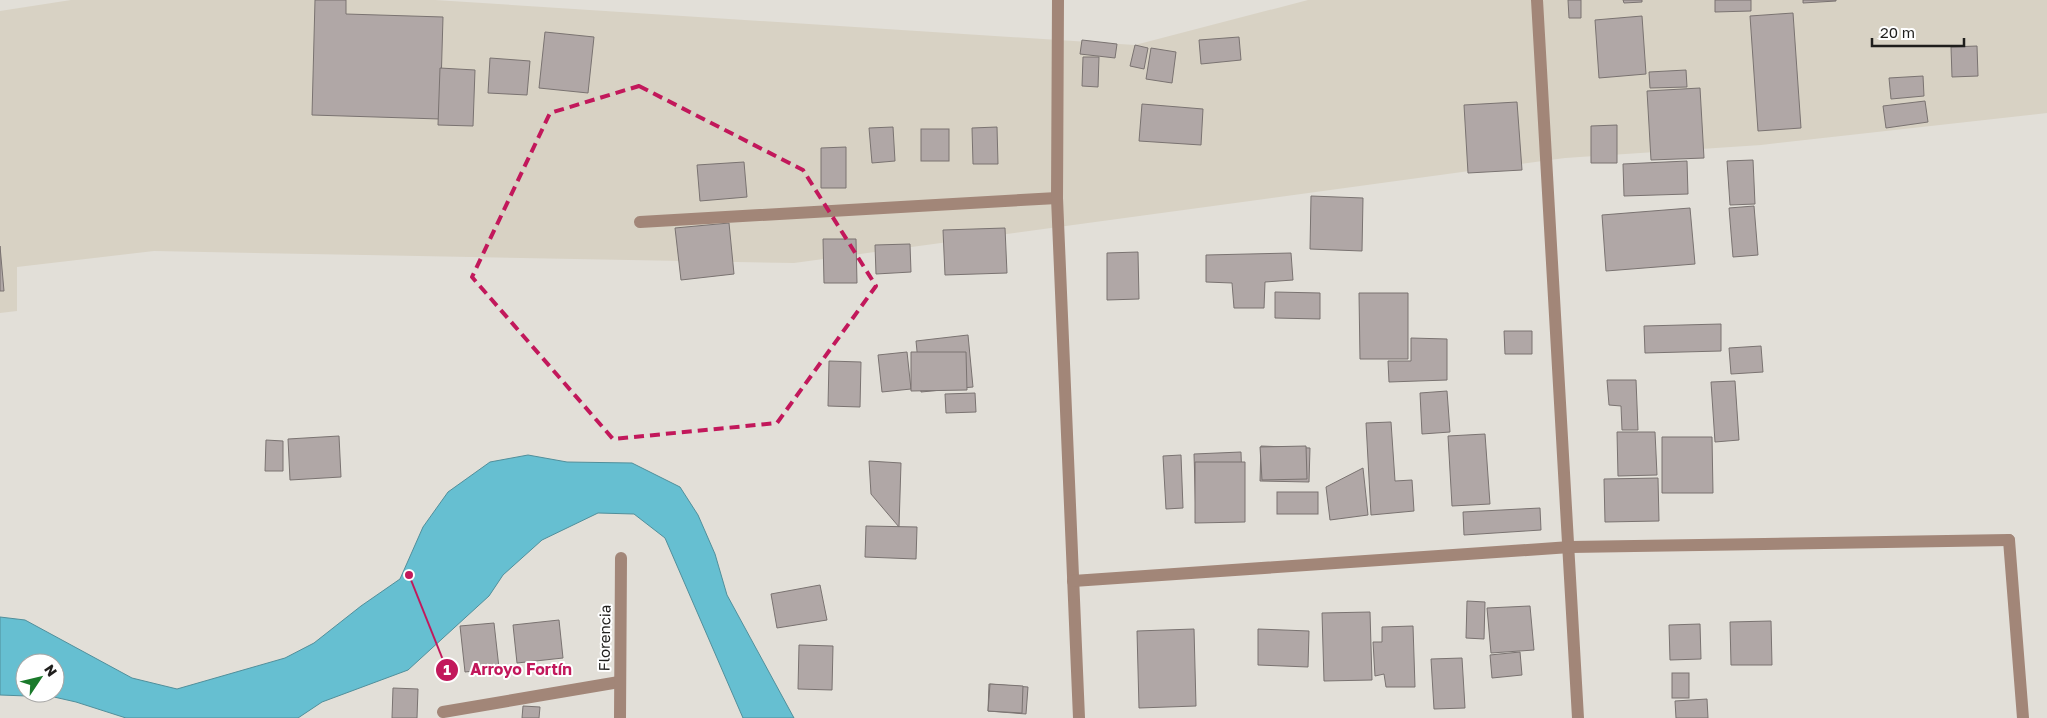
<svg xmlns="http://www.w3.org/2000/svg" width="2047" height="718" font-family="'Golos Text',sans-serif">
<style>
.built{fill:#d8d2c4}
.water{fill:#66bfd1;stroke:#518f9b;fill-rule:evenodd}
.building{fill:#b0a7a6;stroke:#7a7371}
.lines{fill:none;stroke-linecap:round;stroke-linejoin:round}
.lane{stroke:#a28678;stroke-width:12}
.street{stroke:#a28678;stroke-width:12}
.marked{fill:none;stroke:#c2185b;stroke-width:4;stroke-dasharray:10 6;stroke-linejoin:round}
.labels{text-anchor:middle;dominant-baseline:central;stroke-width:4;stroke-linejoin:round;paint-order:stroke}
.street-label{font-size:15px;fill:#1f1e1c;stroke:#fff}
.leader{fill:none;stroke:#c2185b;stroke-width:2}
.callout-dot{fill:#c2185b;stroke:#fff;stroke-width:2}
.mark-label{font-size:15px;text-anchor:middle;font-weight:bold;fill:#fff}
.callout-label{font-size:16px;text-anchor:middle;font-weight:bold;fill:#c2185b;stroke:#fff;stroke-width:4;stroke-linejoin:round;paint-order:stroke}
</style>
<rect width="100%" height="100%" fill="#e2dfd8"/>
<polygon class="built" points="71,0 435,0 1135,45 1308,0 2047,0 2047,113 1761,145 1565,158 794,263 154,251 17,267 17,311 0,313 0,11"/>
<path class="water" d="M528 455 567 462 632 463 680 487 698 515 715 554 727 595 794 718H743L665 538 634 514 598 513 542 540 503 575 489 596 408 670 322 702 298 718H126L76 702 54 697 0 695V617L25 620 132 678 177 689 285 658 314 643 361 606 400 579 423 527 448 492 490 462ZM25 663H55V693H25Z"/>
<g class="building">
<polygon points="315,0 346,0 346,14 443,17 440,119 312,115"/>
<polygon points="1568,0 1581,0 1581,18 1569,18"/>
<polygon points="1623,0 1642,0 1642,2 1624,3"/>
<polygon points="1715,0 1751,0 1751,11 1715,12"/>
<polygon points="1803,0 1836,0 1836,1 1803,3"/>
<polygon points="1793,13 1801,128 1758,131 1750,16"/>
<polygon points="1642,16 1646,74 1599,78 1595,20"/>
<polygon points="545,32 594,37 588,93 539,88"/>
<polygon points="1239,37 1241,60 1201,64 1199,40"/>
<polygon points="1082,40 1117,44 1115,58 1080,54"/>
<polygon points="1135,45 1148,48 1144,69 1130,66"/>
<polygon points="1977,46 1978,76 1952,77 1951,47"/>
<polygon points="1151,48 1176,52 1172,83 1146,79"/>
<polygon points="1083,57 1099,57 1098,87 1082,86"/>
<polygon points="490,58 530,61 527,95 488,93"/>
<polygon points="440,68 475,70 473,126 438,125"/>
<polygon points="1686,70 1687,87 1650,88 1649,72"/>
<polygon points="1923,76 1924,96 1891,99 1889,78"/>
<polygon points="1700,88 1704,158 1651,160 1647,91"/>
<polygon points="1925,101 1928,122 1886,128 1883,106"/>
<polygon points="1517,102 1522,170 1468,173 1464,105"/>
<polygon points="1142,104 1203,109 1201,145 1139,141"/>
<polygon points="1617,125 1617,163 1591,163 1591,126"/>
<polygon points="893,127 895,161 872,163 869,128"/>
<polygon points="997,127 998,164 973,164 972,128"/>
<rect x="921" y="129" width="28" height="32"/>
<polygon points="846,147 846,188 821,188 821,148"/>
<polygon points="1753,160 1755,204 1730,205 1727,161"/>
<polygon points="1687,161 1688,194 1624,196 1623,164"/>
<polygon points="744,162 747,197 700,201 697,165"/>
<polygon points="1311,196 1363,198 1362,251 1310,249"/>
<polygon points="1754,206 1758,255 1733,257 1729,208"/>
<polygon points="1690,208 1695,264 1606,271 1602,215"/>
<polygon points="729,223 734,274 681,280 675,228"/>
<polygon points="1005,228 1007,273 945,275 943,230"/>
<polygon points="823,239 856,239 857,283 824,283"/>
<polygon points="910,244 911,272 876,274 875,245"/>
<polygon points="0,246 4,291 0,291"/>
<polygon points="1138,252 1139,299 1107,300 1107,253"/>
<polygon points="1291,253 1293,280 1265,282 1264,308 1234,308 1232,283 1206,282 1206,255"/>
<polygon points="1275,292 1320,293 1320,319 1275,318"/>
<polygon points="1359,293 1408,293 1408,359 1360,359"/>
<polygon points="1721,324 1721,351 1645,353 1644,326"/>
<polygon points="1504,331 1532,331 1532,354 1505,354"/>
<polygon points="968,335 973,387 921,392 916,341"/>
<polygon points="1411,338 1447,339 1447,380 1389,382 1388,361 1411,361"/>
<polygon points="1761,346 1763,372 1731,374 1729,348"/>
<polygon points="907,352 911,389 882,392 878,355"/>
<polygon points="911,352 966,352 967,390 911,391"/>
<polygon points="829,361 861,362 860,407 828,406"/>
<polygon points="1607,380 1636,380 1638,430 1622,430 1621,406 1609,405"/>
<polygon points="1735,381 1739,440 1715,442 1711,382"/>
<polygon points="1447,391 1450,432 1422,434 1420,393"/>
<polygon points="975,393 976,412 946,413 945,394"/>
<polygon points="1391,422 1395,481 1412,480 1414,511 1371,515 1366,423"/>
<polygon points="1617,432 1655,432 1657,475 1618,476"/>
<polygon points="1485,434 1490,504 1452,506 1448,436"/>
<polygon points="339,436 341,477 290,480 288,439"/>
<polygon points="1662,437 1712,437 1713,493 1662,493"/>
<polygon points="266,440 283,441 283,471 265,471"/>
<polygon points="1261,446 1310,448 1309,482 1260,481"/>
<polygon points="1306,446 1307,479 1262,480 1260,447"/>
<polygon points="1241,452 1243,518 1196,519 1194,454"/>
<polygon points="1181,455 1183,508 1166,509 1163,456"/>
<polygon points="869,461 901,463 899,527 871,494"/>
<polygon points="1195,462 1245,462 1245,522 1195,523"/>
<polygon points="1363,468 1368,515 1330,520 1326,487"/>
<polygon points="1658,478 1659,521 1605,522 1604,479"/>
<rect x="1277" y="492" width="41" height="22"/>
<polygon points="1540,508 1541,530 1464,535 1463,512"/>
<polygon points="866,526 917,527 916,559 865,557"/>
<polygon points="820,585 827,620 777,628 771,594"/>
<polygon points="1467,601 1485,602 1484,639 1466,638"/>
<polygon points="1530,606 1534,650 1491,653 1487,608"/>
<polygon points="1370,612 1372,680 1324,681 1322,613"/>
<polygon points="559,620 563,658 517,663 513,625"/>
<polygon points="1771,621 1772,665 1731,665 1730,622"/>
<polygon points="494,623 499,668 465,672 460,626"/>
<polygon points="1700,624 1701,659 1670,660 1669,625"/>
<polygon points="1413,626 1415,687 1386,687 1384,674 1375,676 1373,642 1382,642 1382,627"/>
<polygon points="1194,629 1196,706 1139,708 1137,631"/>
<polygon points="1258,629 1309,631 1308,667 1258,665"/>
<polygon points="799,645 833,646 832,690 798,689"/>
<polygon points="1520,652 1522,675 1492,678 1490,655"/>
<polygon points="1462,658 1465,708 1434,709 1431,659"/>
<rect x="1672" y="673" width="17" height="25"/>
<polygon points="989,684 1028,687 1026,714 988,711"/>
<polygon points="990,684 1023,686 1022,713 988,711"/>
<polygon points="393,688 418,689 417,718 392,718"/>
<polygon points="1707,699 1708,718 1676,718 1675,701"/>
<polygon points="523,706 540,707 539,718 522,718"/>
</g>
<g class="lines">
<g class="lane">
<polyline points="640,222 1057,198"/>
<polyline points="2009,540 2023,718"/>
<polyline points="443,712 619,682"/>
</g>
<g class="street">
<polyline points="1058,0 1057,198 1079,718"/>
<polyline points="1537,0 1578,718"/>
<polyline points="1073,581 1570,547 2009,540"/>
<polyline points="620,718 621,558"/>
</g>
</g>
<path class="marked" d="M639 86 803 170 876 286 777 423 613 439 472 277 550 113Z"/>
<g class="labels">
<g class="street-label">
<text transform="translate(604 638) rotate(-89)">Florencia</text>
</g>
</g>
<path class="leader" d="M409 575L447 670"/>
<g class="callout-dot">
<circle cx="409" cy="575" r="5"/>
<circle cx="447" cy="670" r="12"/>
</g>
<g class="mark-label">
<text x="447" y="675">1</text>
</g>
<g class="callout-label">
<text x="521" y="675">Arroyo Fortín</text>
</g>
<g transform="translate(40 678) rotate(55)"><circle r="24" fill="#ffffff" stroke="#a5a5a4"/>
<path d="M0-4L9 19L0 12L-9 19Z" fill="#1a7a2b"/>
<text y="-8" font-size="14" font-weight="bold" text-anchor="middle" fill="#1f1e1c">N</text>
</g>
<path d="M1872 38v8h92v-8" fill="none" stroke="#1f1e1c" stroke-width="2.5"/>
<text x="1880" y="38" font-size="15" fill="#1f1e1c" stroke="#ffffff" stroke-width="4" paint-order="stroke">20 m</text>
</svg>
